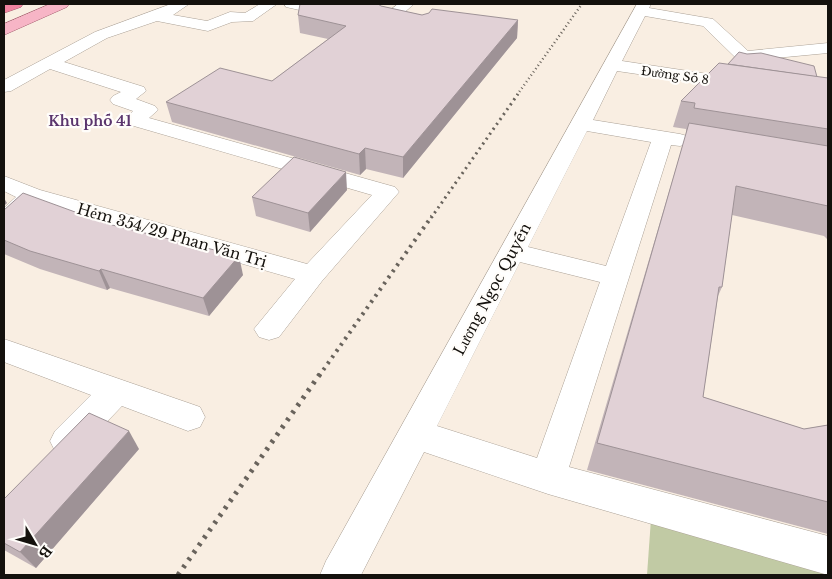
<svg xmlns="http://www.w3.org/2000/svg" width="832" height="579" font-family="'Libre Baskerville',serif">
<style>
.green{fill:#c1caa4}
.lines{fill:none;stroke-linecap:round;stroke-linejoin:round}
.minor-casing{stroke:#aba196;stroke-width:1}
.major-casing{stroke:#a45c6d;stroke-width:1}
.highway-casing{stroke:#a45c6d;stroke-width:1}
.minor{fill:#fff;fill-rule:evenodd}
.major{fill:#f7b5c6;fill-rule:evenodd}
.highway{fill:#f184a0;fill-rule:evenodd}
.rail-far3{stroke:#69635c;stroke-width:2.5;stroke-dasharray:1 3;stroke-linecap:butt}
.rail-far2{stroke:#69635c;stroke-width:3;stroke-dasharray:2 4;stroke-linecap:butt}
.rail-far1{stroke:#69635c;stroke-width:4;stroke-dasharray:2.5 5;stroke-linecap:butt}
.rail{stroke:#69635c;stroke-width:5;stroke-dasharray:3 6;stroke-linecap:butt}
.wall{fill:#c2b4b8}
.shaded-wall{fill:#9e9296}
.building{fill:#e1d1d6;stroke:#9e9296}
.labels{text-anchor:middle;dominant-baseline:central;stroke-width:4.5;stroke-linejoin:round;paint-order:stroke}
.far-street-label{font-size:12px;fill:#14110d;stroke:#fffdfa}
.far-neighbourhood-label{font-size:14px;font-weight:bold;fill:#5b356d;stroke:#fffdfa}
.street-label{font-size:15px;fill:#14110d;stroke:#fffdfa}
</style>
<rect width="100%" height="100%" fill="#f9eee2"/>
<polygon class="green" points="651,519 828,568 828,575 647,575"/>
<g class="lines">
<defs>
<g id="minor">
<polygon points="171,4 189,4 173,15 207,21 230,12 245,13 260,4 277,4 253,21 232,22 208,31 157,21 107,38 64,62 144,87 146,91 136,99 155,106 158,110 149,118 395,187 399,192 322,281 279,337 269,340 259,337 254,329 295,279 36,204 13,226 4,228 4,208 16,197 4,191 4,176 40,190 307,264 372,195 127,124 124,120 133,111 113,104 110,100 113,96 121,92 50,69 11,91 4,92 4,80 95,32"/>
<polygon points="284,4 312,4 340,10 343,13 340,16 335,18 286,7"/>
<polygon points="398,4 414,4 399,17 415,21 417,24 415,27 409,29 382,22 379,19"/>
<path d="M637 4H651L649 8 713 19 748 51 828 43V53L744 61 738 60 703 26 645 16 622 61 741 79 747 80 750 84 747 88 741 89 617 71 593 120 680 134 687 136 690 140 687 144 680 146 671 145 569 467 828 536V575L548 494 424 452 361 575H320L326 561ZM587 131 651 142 606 266 528 247ZM520 262 600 282 537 458 437 426Z"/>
<polygon points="4,339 200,407 205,417 200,427 188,431 122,406 79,451 67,456 55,451 50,441 55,431 91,395 4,362"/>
</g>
<polygon id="major" points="50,4 69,4 67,7 4,35 4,24"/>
<polygon id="highway" points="4,4 23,4 21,7 4,13"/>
</defs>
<use href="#minor" class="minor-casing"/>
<use href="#major" class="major-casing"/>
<use href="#highway" class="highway-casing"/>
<use href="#minor" class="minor"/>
<use href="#major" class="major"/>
<use href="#highway" class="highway"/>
<polyline class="rail-far3" points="517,95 582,4"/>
<polyline class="rail-far2" points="431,218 518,94"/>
<polyline class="rail-far1" points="319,376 432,216"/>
<polyline class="rail" points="178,575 320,374"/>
</g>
<g class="wall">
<polygon points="381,6 422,15 518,20 517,38 403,178 366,169 360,175 172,122 166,102 272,81 328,39 300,33 298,15"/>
<polygon points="817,77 828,78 828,240 824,236 732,215 722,287 718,296 703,397 804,429 828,425 828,534 587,470 686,134 686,129 673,127 681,101"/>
<polygon points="347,190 310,232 256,216 252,197"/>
<polygon points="4,210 243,275 209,316 110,288 107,290 40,269 4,254"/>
<polygon points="139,449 36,568 4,550 4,499"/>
</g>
<g class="shaded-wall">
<polygon points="518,20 517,38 403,178 403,157"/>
<polygon points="365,148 366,169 360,175 359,154"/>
<polygon points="346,172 347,190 310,232 308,213"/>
<polygon points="4,198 7,203 4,206"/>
<polygon points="239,256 243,275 209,316 203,298"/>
<polygon points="101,269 110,288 107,290 99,271"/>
<polygon points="129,431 139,449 36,568 20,552"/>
</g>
<g class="building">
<polygon points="300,4 378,4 381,6 422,15 429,13 432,9 518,20 403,157 365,148 359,154 166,102 220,68 272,81 346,26 298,15"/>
<polygon points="739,52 747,54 761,53 814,66 817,77 728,64"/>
<polygon points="719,63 828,78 828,129 694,108 695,103 681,101"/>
<polygon points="689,123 828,146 828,206 736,186 722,287 719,287 703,397 804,429 828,425 828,502 597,443"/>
<polygon points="294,157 346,172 308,213 252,197"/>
<polygon points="23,193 108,224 239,256 203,298 101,269 99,271 30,251 4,240 4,210"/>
<polygon points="89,413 129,431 20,552 4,543 4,499"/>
</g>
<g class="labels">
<g class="far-street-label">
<text transform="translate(675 75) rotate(8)">Đường Số 8</text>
</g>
<g class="far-neighbourhood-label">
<text x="90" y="121">Khu phố 41</text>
</g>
<g class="street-label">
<text transform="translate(172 235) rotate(16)">Hẻm 354/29 Phan Văn Trị</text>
<text transform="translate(492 289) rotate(-62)">Lương Ngọc Quyến</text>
</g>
</g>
<rect width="832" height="579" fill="none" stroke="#14110d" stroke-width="10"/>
<g transform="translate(35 544) rotate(128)" stroke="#fffdfa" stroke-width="4" paint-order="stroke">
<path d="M0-4L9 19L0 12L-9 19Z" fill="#14110d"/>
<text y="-8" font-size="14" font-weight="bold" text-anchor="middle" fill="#14110d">B</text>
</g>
</svg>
